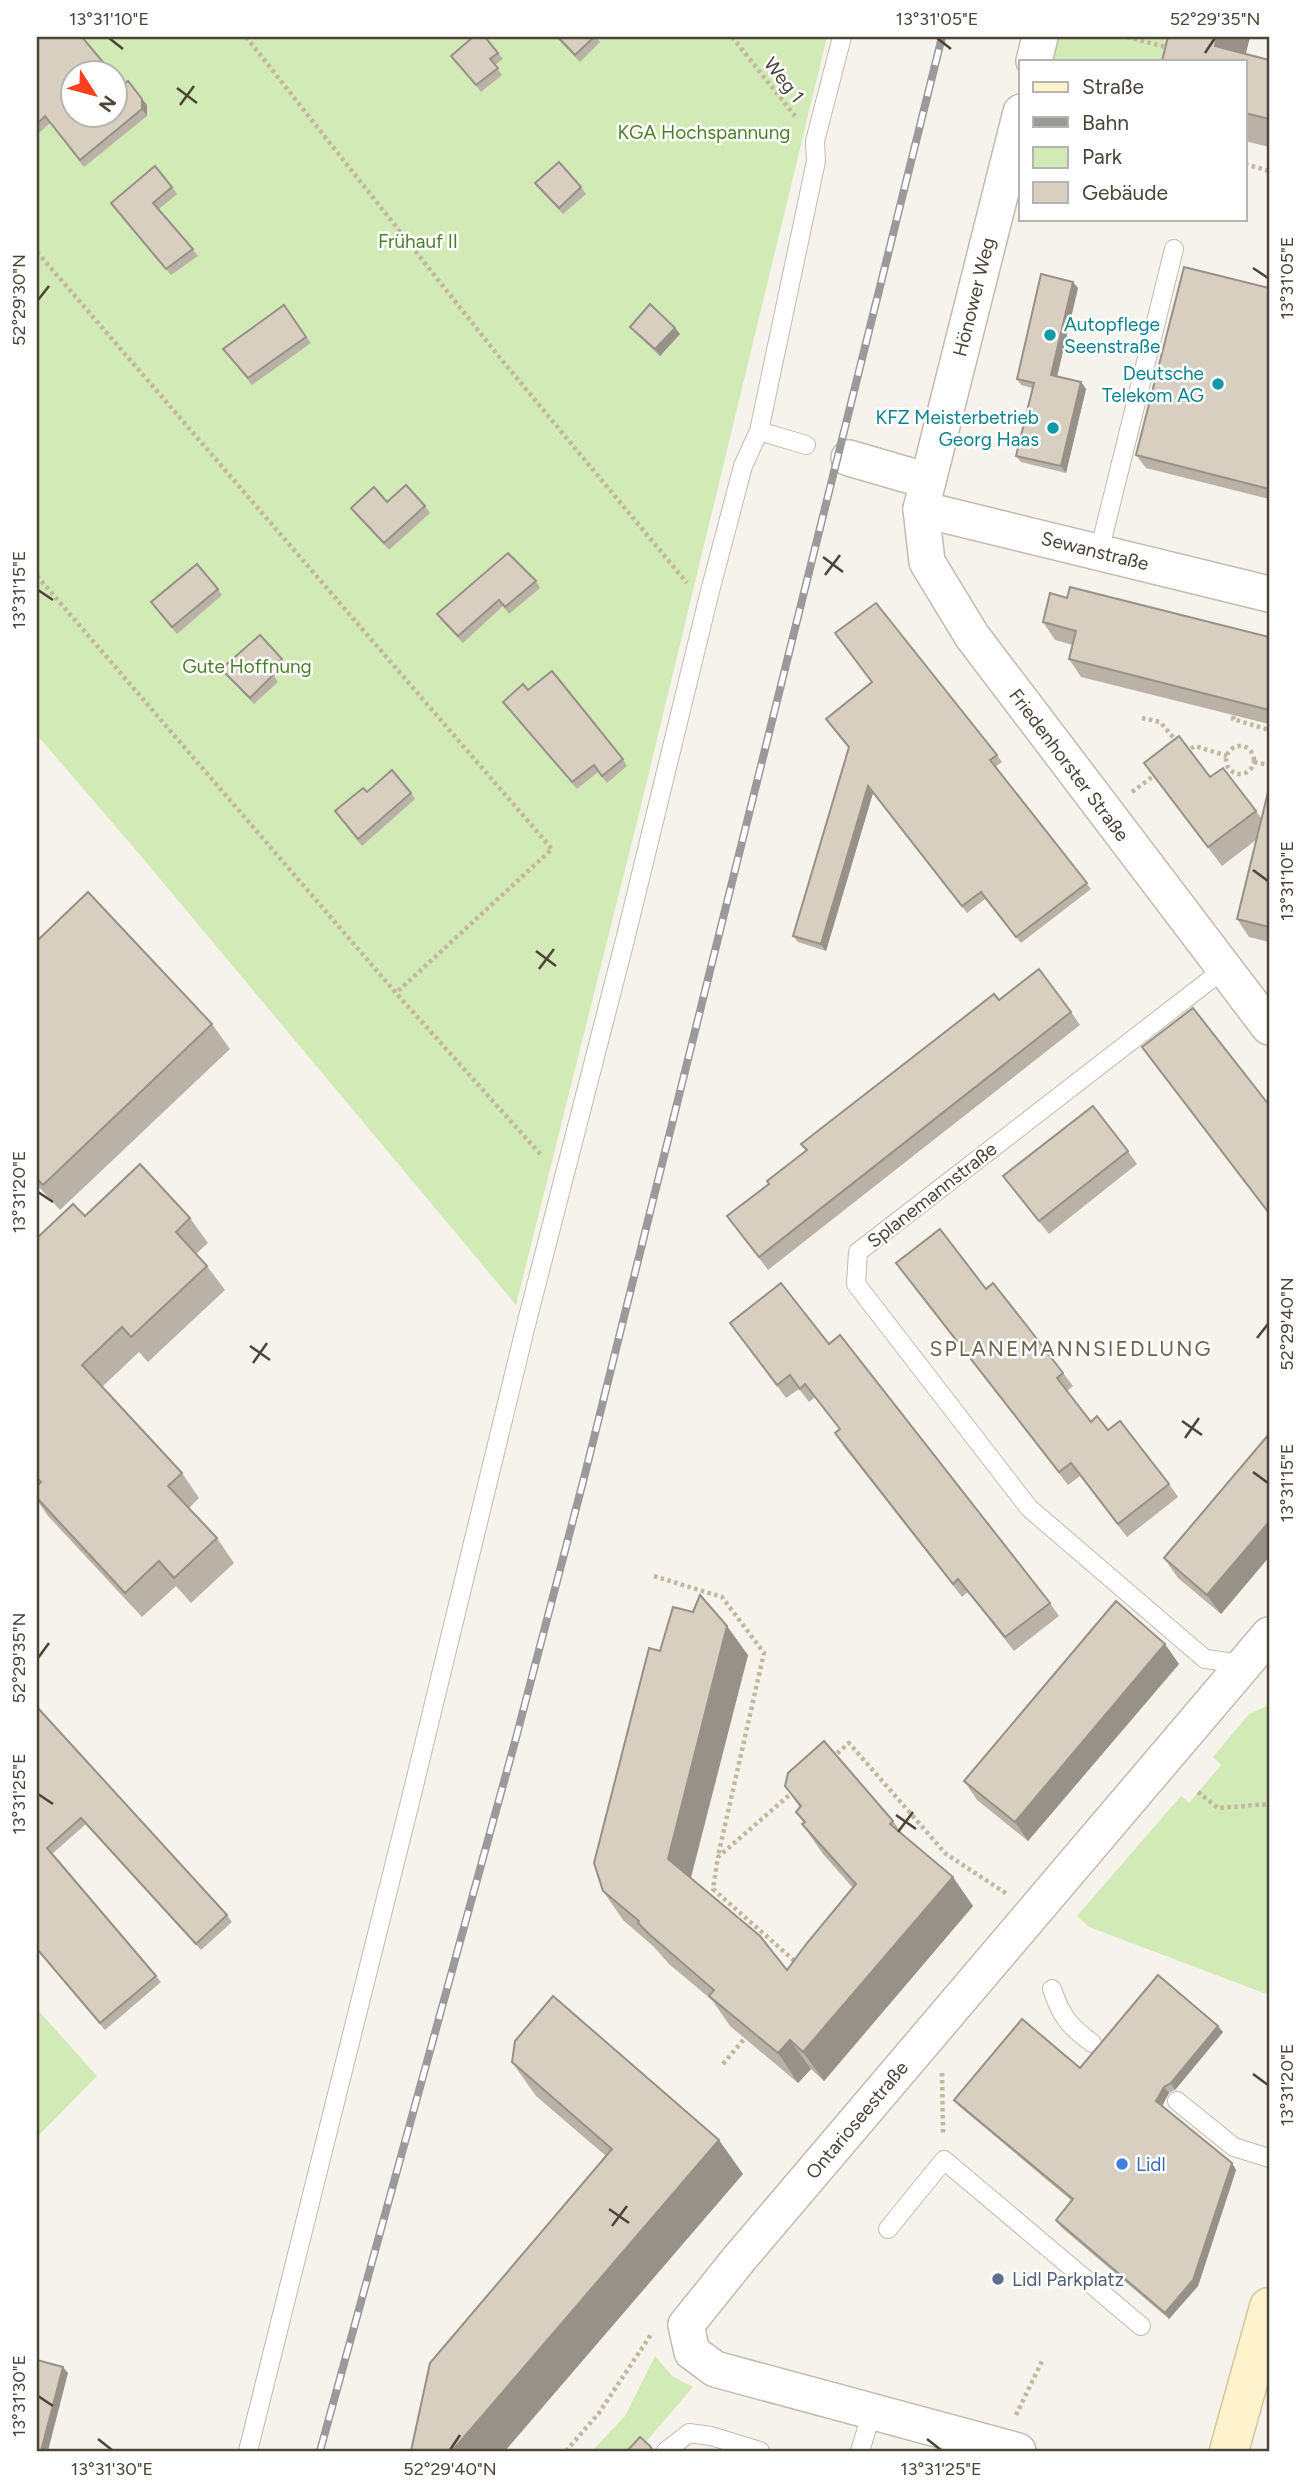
<svg xmlns="http://www.w3.org/2000/svg" width="1306" height="2488" font-family="Figtree,sans-serif">
<style>
.green{fill:#d2eab5;fill-rule:evenodd}
.lines{fill:none;stroke-linecap:round;stroke-linejoin:round}
.lane-casing{stroke:#c2bbae;stroke-width:20}
.street-casing{stroke:#c2bbae;stroke-width:38}
.secondary-casing{stroke:#d6c79b;stroke-width:41}
.path{stroke:#c4b79f;stroke-width:4.5;stroke-dasharray:3.5 3.5;stroke-linecap:butt}
.lane{stroke:#fff;stroke-width:18}
.street{stroke:#fff;stroke-width:35}
.secondary{stroke:#fff3cd;stroke-width:38}
.rail-casing{stroke:#9a9a9a;stroke-width:8}
.rail{stroke:#fff;stroke-width:5;stroke-dasharray:16;stroke-linecap:butt}
.wall{fill:#bab2a6}
.shaded-wall{fill:#979187}
.building{fill:#d8cfc1;stroke:#979187;stroke-width:2}
.ticks{fill:none;stroke:#4b4439;stroke-width:2.5}
.culture-dot{fill:#0f9aa8;stroke:#fff;stroke-width:2.5}
.shop-dot{fill:#3f7fe0;stroke:#fff;stroke-width:2.5}
.service-dot{fill:#5c6f8a;stroke:#fff;stroke-width:2.5}
.labels{text-anchor:middle;dominant-baseline:central;stroke-width:5;stroke-linejoin:round;paint-order:stroke}
.street-label{font-size:19px;fill:#4b4439;stroke:#fff}
.park-label{font-size:19px;fill:#4a7f2a;stroke:#fff}
.culture-label{font-size:19px;fill:#0d838f;stroke:#fff;text-anchor:end}
.shop-label{font-size:19px;fill:#366cbe;stroke:#fff;text-anchor:start}
.service-label{font-size:19px;fill:#4e5e75;stroke:#fff;text-anchor:start}
.neighbourhood-label{font-size:21px;letter-spacing:2px;fill:#6e6250;stroke:#fff}
.neatline{fill:none;stroke:#4b4439;stroke-width:2.5}
.ticks-label{font-size:18px;text-anchor:middle;fill:#4b4439}
</style>
<rect width="100%" height="100%" fill="#f6f3ec"/>
<g class="green">
<path d="M37 37H827L637 822 516 1305 135 849 37 735ZM74 74H116V116H74Z"/>
<polygon points="1054,37 1186,37 1179,61 1048,61"/>
<polygon points="1269,1705 1269,1995 1089,1927 1077,1916 1181,1796 1189,1803 1221,1765 1213,1757 1249,1714"/>
<polygon points="37,2009 97,2076 37,2137"/>
<polygon points="655,2356 672,2376 693,2387 638,2451 592,2451 625,2416"/>
</g>
<g class="lines">
<defs>
<g id="lane">
<polyline points="759,431 806,445"/>
<polyline points="1099,552 1174,249"/>
<polyline points="1224,969 858,1252 856,1284 1029,1508 1205,1659 1244,1664"/>
<path d="M1052 1989C1061 2016 1069 2026 1092 2043"/>
<polyline points="1177,2101 1234,2147 1269,2158"/>
<polyline points="888,2229 944,2160 1141,2326"/>
<polyline points="248,2451 411,1798 526,1325 625,940 710,591 743,466 759,431 816,161 815,141 842,37"/>
<polyline points="666,2451 689,2433 711,2436 760,2451"/>
<polyline points="860,2451 872,2412"/>
</g>
<g id="street">
<polyline points="1034,61 1040,37"/>
<polyline points="1021,112 921,509 927,562 972,636 1269,1027"/>
<polyline points="849,458 928,481"/>
<polyline points="921,509 1269,594"/>
<polyline points="1018,2451 715,2369 692,2352 686,2325 739,2259 1269,1635"/>
</g>
<polyline id="secondary" points="1229,2451 1269,2307"/>
</defs>
<use href="#lane" class="lane-casing"/>
<use href="#street" class="street-casing"/>
<use href="#secondary" class="secondary-casing"/>
<g class="path">
<polyline points="246,37 496,353 687,583"/>
<polyline points="732,37 795,116"/>
<polyline points="1127,37 1170,48"/>
<polyline points="1245,164 1269,171"/>
<polyline points="37,252 552,849 396,993"/>
<polyline points="37,576 396,993 542,1156"/>
<polyline points="1234,716 1233,719 1269,730"/>
<polyline points="1142,718 1160,722 1178,743"/>
<circle cx="1240" cy="760" r="14"/>
<polyline points="1185,752 1195,746 1227,756"/>
<polyline points="1254,762 1269,765"/>
<polyline points="1132,792 1156,774"/>
<polyline points="654,1576 722,1597 764,1653 718,1856"/>
<polyline points="832,1758 849,1743 946,1854 1007,1894"/>
<polyline points="794,1791 718,1857 713,1889 798,1964"/>
<polyline points="1198,1792 1218,1808 1269,1804"/>
<polyline points="723,2064 745,2038"/>
<polyline points="942,2073 943,2134"/>
<polyline points="1016,2415 1043,2359"/>
<polyline points="566,2451 599,2413 652,2333"/>
</g>
<use href="#lane" class="lane"/>
<use href="#street" class="street"/>
<use href="#secondary" class="secondary"/>
<defs>
<polyline id="rail" points="320,2451 516,1738 584,1478 942,37"/>
</defs>
<use href="#rail" class="rail-casing"/>
<use href="#rail" class="rail"/>
</g>
<g class="wall">
<polygon points="37,37 123,85 142,99 147,105 147,116 84,167 50,123 39,133 37,131"/>
<polygon points="556,37 596,37 600,42 580,62"/>
<polygon points="1168,37 1250,37 1245,54 1269,60 1269,147 1245,141 1245,61"/>
<polygon points="498,53 503,59 495,65 502,75 481,92 451,56"/>
<polygon points="535,183 581,187 586,194 563,214 540,190"/>
<polygon points="172,187 177,194 159,209 198,256 171,275 111,203"/>
<polygon points="1078,288 1057,376 1081,382 1086,389 1066,473 1021,462 1016,456 1032,388 1021,385 1017,379"/>
<polygon points="1269,288 1269,499 1146,468 1136,455"/>
<polygon points="284,305 311,343 252,385 223,349"/>
<polygon points="630,327 675,328 680,334 660,356 635,333"/>
<polygon points="387,502 425,506 430,513 389,550 356,515 351,508"/>
<polygon points="536,581 540,588 509,614 503,606 463,643 441,620 437,614"/>
<polygon points="218,589 222,595 177,634 151,602"/>
<polygon points="1067,598 1269,637 1269,724 1081,677 1069,659 1073,645 1055,640 1043,622"/>
<polygon points="282,659 287,666 274,676 278,682 254,704 226,675 221,669"/>
<polygon points="528,690 623,759 627,766 607,783 598,772 577,789 503,702"/>
<polygon points="826,719 997,755 1002,762 995,767 1091,889 1021,943 985,899 967,913 873,793 826,951 798,942 793,936 849,748"/>
<polygon points="1144,763 1210,777 1256,811 1262,819 1269,788 1269,942 1249,937 1237,919 1256,840 1222,866"/>
<polygon points="367,792 411,793 415,799 362,846 335,811"/>
<polygon points="37,941 212,1024 230,1049 60,1210 37,1185"/>
<polygon points="999,1000 1071,1012 1080,1025 768,1270 727,1216 769,1184 806,1151 801,1144"/>
<polygon points="1142,1047 1269,1105 1269,1214 1151,1060"/>
<polygon points="1128,1151 1137,1164 1049,1234 1013,1189 1003,1176"/>
<polygon points="85,1216 190,1218 208,1243 196,1254 207,1266 225,1290 148,1362 139,1352 102,1387 182,1473 199,1498 189,1508 217,1538 234,1563 191,1603 176,1586 142,1617 48,1516 37,1500 37,1238"/>
<polygon points="896,1263 986,1289 1063,1373 1073,1386 1067,1391 1091,1422 1108,1430 1169,1484 1178,1497 1127,1537 1080,1476 1068,1485"/>
<polygon points="730,1323 829,1344 1050,1603 1059,1616 1014,1651 968,1592 962,1597 844,1447 835,1433 840,1429 815,1397 809,1402 799,1389 786,1398"/>
<polygon points="1269,1434 1269,1557 1221,1614 1178,1578 1164,1558"/>
<polygon points="748,1655 691,1878 787,1970 853,1888 823,1854 802,1824 804,1823 796,1812 800,1808 785,1786 893,1821 904,1836 973,1906 824,2081 811,2069 798,2083 730,2026 712,2000 669,1964 654,1947 623,1920 603,1891"/>
<polygon points="1179,1664 1028,1841 977,1800 964,1781"/>
<polygon points="37,1707 227,1915 232,1922 201,1950 86,1824 52,1854 161,1982 105,2030 37,1950"/>
<polygon points="1223,2032 1175,2090 1169,2093 1162,2106 1232,2163 1236,2170 1198,2286 1169,2319 1061,2227 1056,2220 1072,2201 959,2106 954,2100"/>
<polygon points="512,2062 743,2174 606,2156 536,2096"/>
</g>
<g class="shaded-wall">
<polygon points="1217,37 1250,37 1244,61 1215,46"/>
<polygon points="142,99 147,105 147,116 142,109"/>
<polygon points="1073,282 1078,288 1056,381 1051,375"/>
<polygon points="675,328 680,334 660,356 655,349"/>
<polygon points="1081,382 1086,389 1066,473 1061,466"/>
<polygon points="868,786 873,793 826,951 821,944"/>
<polygon points="1269,1522 1269,1557 1221,1614 1207,1595"/>
<polygon points="727,1626 748,1655 688,1888 668,1859"/>
<polygon points="1165,1644 1179,1664 1028,1841 1015,1822"/>
<polygon points="953,1877 973,1906 824,2081 803,2052"/>
<polygon points="1218,2026 1223,2032 1175,2090 1171,2083"/>
<polygon points="790,2040 811,2069 798,2083 778,2053"/>
<polygon points="1164,2087 1169,2093 1161,2108 1156,2101"/>
<polygon points="719,2140 743,2174 505,2451 452,2451"/>
<polygon points="1232,2163 1236,2170 1198,2286 1169,2319 1165,2313"/>
<polygon points="63,2367 68,2373 48,2451 41,2451"/>
</g>
<g class="building">
<polygon points="37,37 82,37 113,74 74,74 74,116 116,116 116,76 123,85 128,81 142,99 142,109 80,160 45,116 37,124"/>
<polygon points="473,37 485,37 498,53 490,59 498,68 476,85 451,56"/>
<polygon points="558,37 594,37 575,55"/>
<polygon points="1168,37 1217,37 1215,46 1269,60 1269,119 1245,113 1245,61 1162,61"/>
<polygon points="559,162 581,187 559,208 535,183"/>
<polygon points="155,166 172,187 153,203 193,249 166,269 111,203"/>
<polygon points="1184,267 1269,288 1269,489 1136,455"/>
<polygon points="1041,274 1073,282 1051,375 1081,382 1061,466 1016,456 1034,383 1017,379"/>
<polygon points="650,304 675,328 655,349 630,327"/>
<polygon points="284,305 306,337 248,378 223,349"/>
<polygon points="406,485 425,506 384,543 351,508 374,487 387,502"/>
<polygon points="508,553 536,581 505,607 499,600 458,636 437,614"/>
<polygon points="197,564 218,589 172,627 151,602"/>
<polygon points="1070,587 1269,637 1269,710 1069,659 1076,631 1043,622 1050,593 1067,598"/>
<polygon points="876,603 997,755 990,760 1087,883 1016,937 981,892 962,906 868,786 821,944 793,936 849,747 826,719 872,682 835,633"/>
<polygon points="260,635 282,659 269,670 273,675 250,698 221,669"/>
<polygon points="552,671 623,759 602,776 594,765 572,782 503,702 523,684 528,690"/>
<polygon points="1179,736 1210,777 1223,768 1256,811 1208,847 1144,763"/>
<polygon points="392,770 411,793 358,839 335,811 363,788 367,792"/>
<polygon points="1269,788 1269,927 1237,919"/>
<polygon points="88,892 212,1024 43,1185 37,1179 37,941"/>
<polygon points="1039,969 1071,1012 759,1257 727,1216 769,1184 767,1181 807,1150 801,1144 994,994 999,1000"/>
<polygon points="1193,1008 1269,1105 1269,1213 1142,1047"/>
<polygon points="1093,1106 1128,1151 1039,1221 1003,1176"/>
<polygon points="140,1164 190,1218 176,1232 207,1266 131,1337 122,1327 82,1365 182,1473 168,1486 217,1538 174,1578 159,1561 125,1593 37,1498 37,1486 41,1482 37,1478 37,1238 73,1204 85,1216"/>
<polygon points="940,1229 986,1289 993,1283 1027,1326 1063,1373 1057,1378 1091,1422 1097,1416 1108,1430 1120,1421 1169,1484 1118,1524 1071,1463 1059,1472 896,1263"/>
<polygon points="781,1283 829,1344 840,1335 1050,1603 1005,1637 958,1579 953,1584 835,1433 840,1429 805,1384 800,1389 790,1375 777,1385 730,1323"/>
<polygon points="1269,1434 1269,1522 1207,1595 1164,1558"/>
<polygon points="700,1595 727,1626 668,1859 760,1936 787,1970 807,1943 856,1884 802,1824 805,1822 796,1812 801,1806 785,1786 788,1773 824,1741 893,1821 890,1824 953,1877 803,2052 790,2040 778,2053 709,1996 714,1990 649,1934 638,1923 639,1921 603,1891 594,1863 649,1648 660,1651 673,1607 693,1612"/>
<polygon points="1116,1601 1165,1644 1015,1822 964,1781"/>
<polygon points="37,1707 227,1915 196,1944 81,1818 47,1848 156,1976 100,2023 37,1949"/>
<polygon points="1158,1975 1218,2026 1171,2083 1164,2087 1156,2101 1232,2163 1193,2280 1165,2313 1056,2220 1073,2199 954,2100 1022,2019 1080,2068"/>
<polygon points="553,1996 719,2140 452,2451 411,2451 430,2363 612,2149 512,2062 515,2041"/>
<polygon points="37,2360 63,2367 41,2451 37,2451"/>
<polygon points="640,2437 650,2446 653,2451 627,2451"/>
</g>
<path class="ticks" d="M109 38 123 49M937 38 951 49M1205 53 1215 38M177 88 197 103M180 105 194 86M1253 268 1268 278M38 300 49 286M823 557 843 572M825 575 840 555M38 590 53 600M1253 870 1268 881M536 951 556 966M539 969 554 949M38 1192 53 1202M1257 1338 1268 1324M250 1346 270 1360M253 1363 267 1343M1182 1421 1202 1435M1185 1438 1199 1418M1253 1472 1268 1483M38 1658 49 1643M38 1794 53 1804M896 1815 916 1829M898 1832 913 1812M1253 2074 1268 2085M609 2209 629 2223M612 2226 627 2206M38 2396 53 2406M98 2439 112 2450M927 2439 941 2450M450 2450 460 2435"/>
<g class="culture-dot">
<circle cx="1050" cy="335" r="7"/>
<circle cx="1218" cy="384" r="7"/>
<circle cx="1053" cy="428" r="7"/>
</g>
<circle class="shop-dot" cx="1122" cy="2164" r="7"/>
<circle class="service-dot" cx="998" cy="2279" r="7"/>
<g class="labels">
<g class="street-label">
<text transform="translate(784 80) rotate(52)">Weg 1</text>
<text transform="translate(974 297) rotate(-76)">Hönower Weg</text>
<text transform="translate(1095 551) rotate(14)">Sewanstraße</text>
<text transform="translate(1069 765) rotate(53)">Friedenhorster Straße</text>
<text transform="translate(932 1195) rotate(-38)">Splanemannstraße</text>
<text transform="translate(857 2120) rotate(-50)">Ontarioseestraße</text>
</g>
<g class="park-label">
<text x="704" y="132">KGA Hochspannung</text>
<text x="418" y="241">Frühauf II</text>
<text x="247" y="666">Gute Hoffnung</text>
</g>
<g class="culture-label">
<text x="1064" y="324" text-anchor="start">Autopflege<tspan x="1064" dy="22">Seenstraße</tspan></text>
<text x="1204" y="373">Deutsche<tspan x="1204" dy="22">Telekom AG</tspan></text>
<text x="1039" y="417">KFZ Meisterbetrieb<tspan x="1039" dy="22">Georg Haas</tspan></text>
</g>
<g class="shop-label">
<text x="1136" y="2164">Lidl</text>
</g>
<g class="service-label">
<text x="1012" y="2279">Lidl Parkplatz</text>
</g>
<g class="neighbourhood-label">
<text x="1071" y="1348">SPLANEMANNSIEDLUNG</text>
</g>
</g>
<rect width="1306" height="2488" fill="none" stroke="#ffffff" stroke-width="77"/>
<rect x="1019" y="60" width="228" height="161" fill="#ffffff" stroke="#b7b4b0" stroke-width="2"/>
<rect x="1033" y="82" width="35" height="10" fill="#fff3cd" stroke="#b7b4b0" stroke-width="2"/>
<text x="1082" y="94" font-size="21" fill="#4b4439">Straße</text>
<rect x="1033" y="117" width="35" height="10" fill="#9a9a9a" stroke="#b7b4b0" stroke-width="2"/>
<text x="1082" y="130" font-size="21" fill="#4b4439">Bahn</text>
<rect x="1033" y="147" width="35" height="21" fill="#d2eab5" stroke="#b7b4b0" stroke-width="2"/>
<text x="1082" y="164" font-size="21" fill="#4b4439">Park</text>
<rect x="1033" y="182" width="35" height="21" fill="#d8cfc1" stroke="#b7b4b0" stroke-width="2"/>
<text x="1082" y="200" font-size="21" fill="#4b4439">Gebäude</text>
<g transform="translate(94 94) rotate(126)"><circle r="33" fill="#ffffff" stroke="#b7b4b0" stroke-width="2"/>
<path d="M0-5L12 26L0 18L-12 26Z" fill="#fc3f1d"/>
<text y="-10" font-size="19" font-weight="bold" text-anchor="middle" fill="#4b4439">N</text>
</g>
<rect x="38" y="38" width="1230" height="2412" class="neatline"/>
<g class="ticks-label">
<text x="109" y="25">13°31'10"E</text>
<text x="937" y="25">13°31'05"E</text>
<text x="1215" y="25">52°29'35"N</text>
<text transform="translate(1287 278) rotate(-90)" y="6">13°31'05"E</text>
<text transform="translate(19 300) rotate(-90)" y="6">52°29'30"N</text>
<text transform="translate(19 590) rotate(-90)" y="6">13°31'15"E</text>
<text transform="translate(1287 881) rotate(-90)" y="6">13°31'10"E</text>
<text transform="translate(19 1192) rotate(-90)" y="6">13°31'20"E</text>
<text transform="translate(1287 1324) rotate(-90)" y="6">52°29'40"N</text>
<text transform="translate(1287 1483) rotate(-90)" y="6">13°31'15"E</text>
<text transform="translate(19 1658) rotate(-90)" y="6">52°29'35"N</text>
<text transform="translate(19 1794) rotate(-90)" y="6">13°31'25"E</text>
<text transform="translate(1287 2085) rotate(-90)" y="6">13°31'20"E</text>
<text transform="translate(19 2396) rotate(-90)" y="6">13°31'30"E</text>
<text x="112" y="2475">13°31'30"E</text>
<text x="450" y="2475">52°29'40"N</text>
<text x="941" y="2475">13°31'25"E</text>
</g>
</svg>
